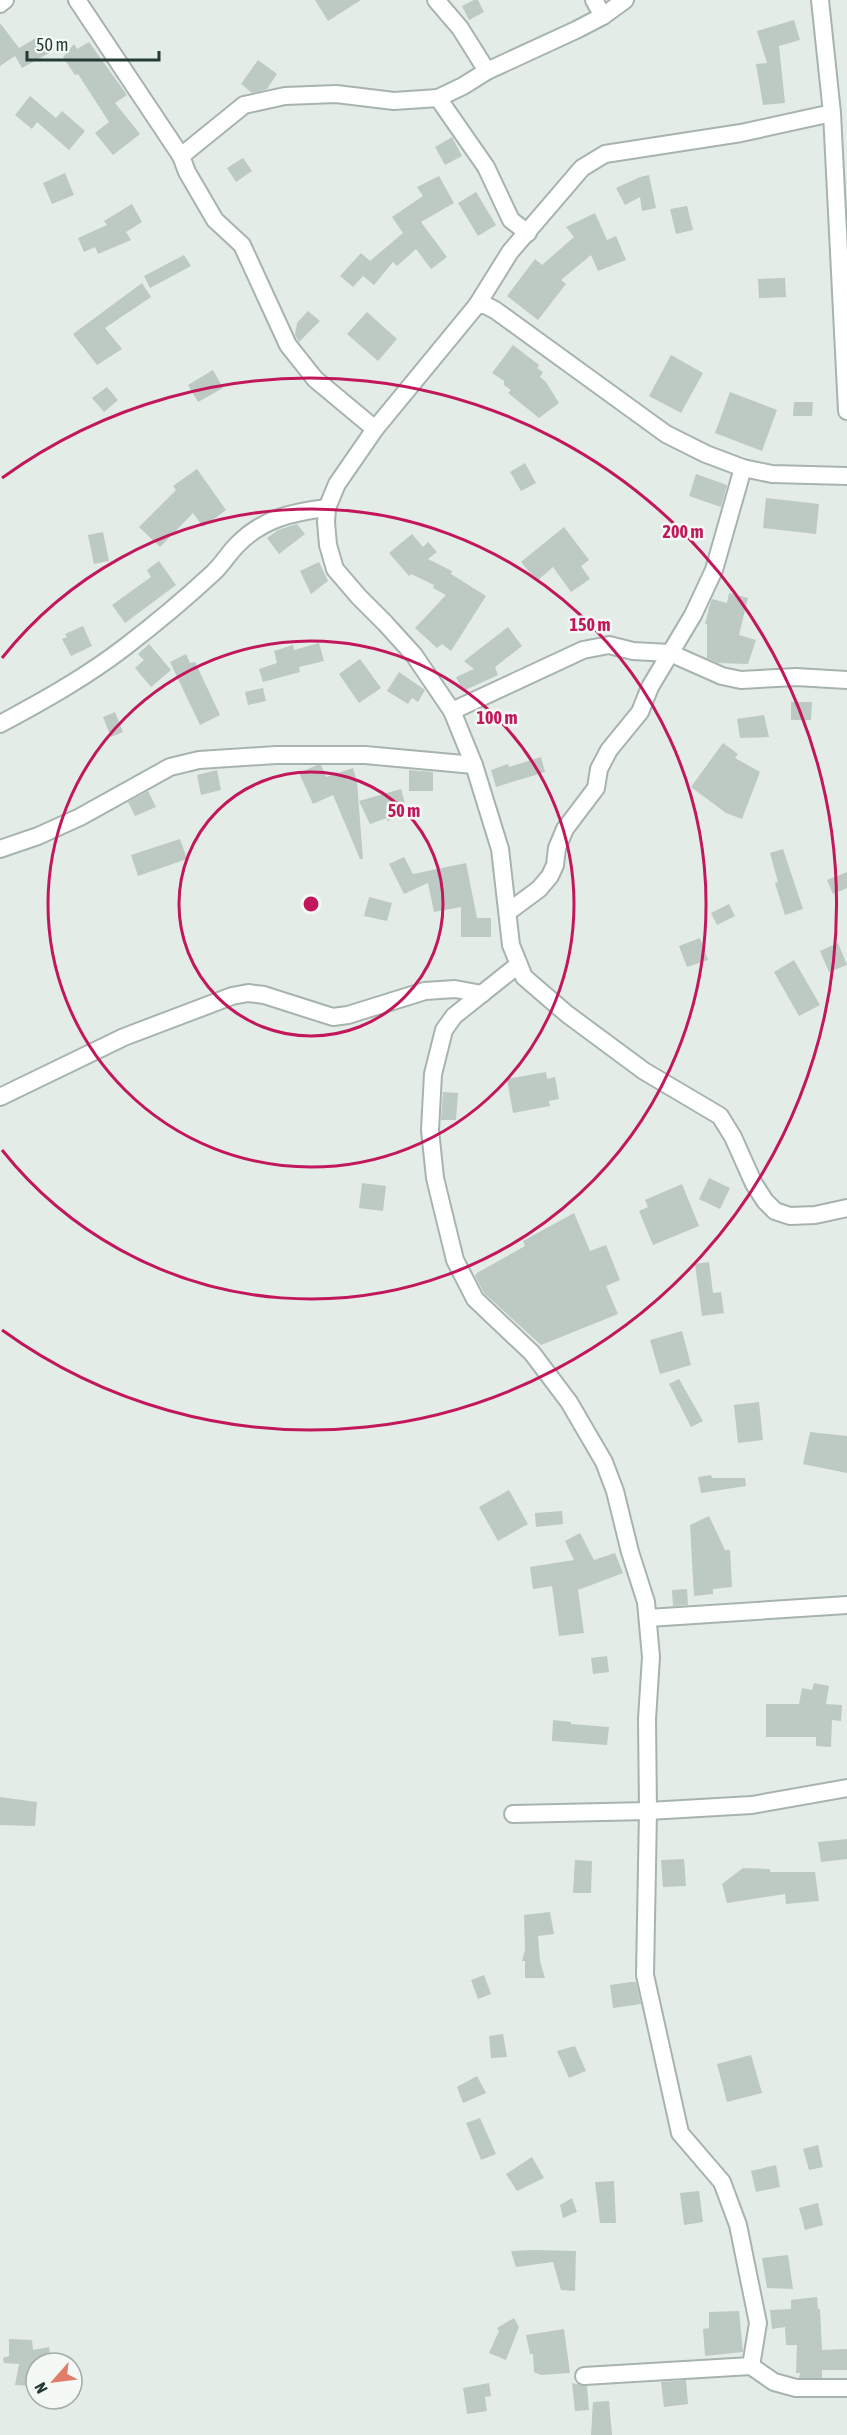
<svg xmlns="http://www.w3.org/2000/svg" width="847" height="2435" font-family="'Asap Condensed',sans-serif">
<style>
.building{fill:#bdc9c3}
.lines{fill:none;stroke-linecap:round;stroke-linejoin:round}
.minor-casing{stroke:#a7b4ae;stroke-width:20}
.minor{stroke:#fff;stroke-width:16}
.ring{fill:none;stroke:#c2185b;stroke-width:3}
.centre{fill:#c2185b;stroke:#f4f9f6;stroke-width:3}
.ring-label{font-size:18px;text-anchor:middle;font-weight:bold;fill:#c2185b;stroke:#f4f9f6;stroke-width:5;stroke-linejoin:round;paint-order:stroke}
</style>
<rect width="100%" height="100%" fill="#e4ece8"/>
<g class="building">
<polygon points="315,0 361,0 328,21"/>
<polygon points="474,0 478,0 484,12 469,20 462,6"/>
<polygon points="794,20 800,40 779,46 785,103 763,105 756,64 767,63 757,31"/>
<polygon points="0,23 19,48 41,35 51,52 22,68 15,56 0,66"/>
<polygon points="89,42 127,95 115,103 140,134 113,155 95,133 109,122 78,74 75,75 63,57 74,44 77,49"/>
<polygon points="258,60 277,74 267,89 252,93 241,84"/>
<polygon points="30,96 56,118 62,111 85,131 69,150 37,122 32,129 15,115"/>
<polygon points="452,137 462,156 445,165 435,147"/>
<polygon points="243,158 252,171 236,182 227,168"/>
<polygon points="65,173 74,195 52,204 43,183"/>
<polygon points="649,175 656,208 642,211 640,197 625,205 616,188 640,177"/>
<polygon points="439,176 454,203 421,222 447,257 431,269 416,249 397,266 393,262 374,285 363,276 353,287 340,276 361,253 370,261 403,233 392,217 423,196 417,187"/>
<polygon points="476,192 496,225 478,236 458,203"/>
<polygon points="132,204 142,222 126,232 131,240 98,254 95,247 84,252 78,238 107,225 104,221"/>
<polygon points="687,206 693,230 676,234 670,209"/>
<polygon points="595,213 607,240 616,236 626,260 598,271 591,255 561,280 566,284 538,320 507,296 535,259 542,265 574,237 566,227"/>
<polygon points="184,255 191,266 150,288 144,276"/>
<polygon points="785,278 786,297 759,298 758,279"/>
<polygon points="142,283 151,297 105,328 122,349 97,365 73,334"/>
<polygon points="308,311 320,321 299,342 295,335 297,323"/>
<polygon points="367,312 397,339 378,361 347,334"/>
<polygon points="513,345 539,365 537,368 543,372 540,377 546,382 559,403 539,418 508,393 511,390 504,385 504,381 492,373"/>
<polygon points="671,355 703,373 681,413 649,396"/>
<polygon points="213,370 223,388 198,402 188,385"/>
<polygon points="107,387 118,400 104,412 92,398"/>
<polygon points="730,392 777,410 762,451 715,433"/>
<polygon points="794,402 813,402 812,416 793,416"/>
<polygon points="525,463 536,483 521,491 510,472"/>
<polygon points="197,469 226,510 203,527 193,513 160,547 139,527 176,490 173,486"/>
<polygon points="696,474 727,485 721,507 689,496"/>
<polygon points="766,498 819,504 816,534 763,528"/>
<polygon points="297,524 305,534 279,554 267,538 278,530"/>
<polygon points="564,527 589,560 581,566 590,579 571,592 553,567 537,581 521,562"/>
<polygon points="103,532 109,561 94,564 88,535"/>
<polygon points="412,534 423,547 428,542 437,552 428,559 452,571 451,574 486,596 451,651 442,644 437,648 415,628 446,595 433,588 434,585 411,574 409,576 389,553"/>
<polygon points="159,561 176,585 125,623 112,605 151,577 147,570"/>
<polygon points="319,562 328,581 311,594 300,571"/>
<polygon points="729,593 748,598 739,635 756,640 748,664 718,663 707,658 707,624 705,624 710,604 712,599 727,603"/>
<polygon points="83,626 92,646 71,656 62,639 67,637 65,634"/>
<polygon points="508,627 522,646 495,667 498,675 463,691 456,677 474,669 464,661"/>
<polygon points="319,643 324,661 299,667 300,672 263,682 259,669 277,663 274,651 293,645 294,650"/>
<polygon points="149,644 171,670 151,687 135,668 144,660 138,654"/>
<polygon points="186,654 190,663 195,662 220,715 200,725 170,662"/>
<polygon points="360,659 381,688 359,703 339,674"/>
<polygon points="399,672 425,690 418,702 412,698 408,704 387,691"/>
<polygon points="263,688 266,701 248,705 245,692"/>
<polygon points="791,702 812,702 811,720 791,720"/>
<polygon points="115,712 123,732 111,737 103,717"/>
<polygon points="764,715 769,737 740,738 737,719"/>
<polygon points="723,743 738,754 735,758 760,772 742,819 726,813 691,787"/>
<polygon points="541,757 545,772 496,787 491,770 508,764 509,767"/>
<polygon points="317,765 321,765 326,777 353,768 357,782 363,859 360,859 333,795 313,804 299,773"/>
<polygon points="217,770 221,790 201,795 197,775"/>
<polygon points="409,770 433,772 433,791 409,791"/>
<polygon points="401,789 408,815 387,821 387,818 370,824 359,801"/>
<polygon points="148,791 156,807 135,816 128,802"/>
<polygon points="180,839 187,859 138,876 131,855"/>
<polygon points="783,849 803,909 785,915 775,883 778,882 770,853"/>
<polygon points="404,857 413,874 466,863 477,918 491,918 491,937 461,937 461,907 434,912 428,883 404,894 389,864"/>
<polygon points="847,872 847,888 833,894 827,880"/>
<polygon points="369,897 392,903 387,921 364,916"/>
<polygon points="729,904 735,916 717,925 711,913"/>
<polygon points="700,938 708,960 687,967 679,946"/>
<polygon points="838,943 847,965 829,972 820,951"/>
<polygon points="794,960 820,1005 799,1016 774,972"/>
<polygon points="546,1072 547,1079 555,1077 559,1099 549,1101 550,1106 513,1113 507,1079"/>
<polygon points="443,1092 458,1093 456,1120 441,1120"/>
<polygon points="709,1178 730,1188 720,1209 699,1199"/>
<polygon points="362,1183 386,1186 383,1211 359,1208"/>
<polygon points="682,1184 699,1226 653,1245 639,1211 648,1207 645,1200"/>
<polygon points="574,1213 590,1251 606,1245 620,1280 606,1286 618,1314 541,1345 484,1293 475,1276 477,1273 525,1246 523,1241"/>
<polygon points="709,1262 713,1293 721,1292 724,1313 702,1316 695,1264"/>
<polygon points="682,1331 691,1365 660,1374 650,1340"/>
<polygon points="679,1379 703,1421 691,1427 669,1384"/>
<polygon points="759,1402 763,1440 738,1443 734,1405"/>
<polygon points="810,1432 847,1436 847,1473 803,1464"/>
<polygon points="711,1475 712,1478 745,1478 746,1486 701,1493 698,1477"/>
<polygon points="509,1490 528,1524 498,1541 479,1507"/>
<polygon points="562,1511 563,1524 536,1527 535,1513"/>
<polygon points="709,1516 725,1550 730,1550 732,1587 713,1589 713,1594 694,1596 690,1525"/>
<polygon points="580,1533 594,1560 615,1553 623,1573 578,1590 584,1633 559,1636 552,1586 533,1589 530,1567 574,1560 565,1541"/>
<polygon points="687,1589 688,1605 673,1606 672,1590"/>
<polygon points="607,1656 609,1672 593,1674 591,1658"/>
<polygon points="814,1683 829,1686 826,1704 842,1705 841,1721 832,1720 831,1747 816,1746 816,1737 766,1737 766,1704 799,1704 802,1688 812,1690"/>
<polygon points="553,1720 571,1722 571,1724 609,1727 607,1745 552,1741"/>
<polygon points="0,1797 37,1802 35,1826 0,1825"/>
<polygon points="847,1839 847,1859 821,1862 818,1842"/>
<polygon points="684,1859 686,1886 663,1887 661,1860"/>
<polygon points="575,1860 592,1861 591,1893 573,1893"/>
<polygon points="743,1868 770,1869 770,1872 815,1872 819,1901 786,1904 785,1894 727,1903 722,1884"/>
<polygon points="550,1912 554,1934 538,1936 540,1961 545,1978 525,1978 525,1961 522,1961 525,1950 524,1915"/>
<polygon points="484,1975 491,1994 478,1999 471,1980"/>
<polygon points="631,1982 636,1982 641,2004 613,2008 610,1985"/>
<polygon points="503,2034 507,2057 491,2058 489,2036"/>
<polygon points="575,2046 586,2071 569,2078 557,2051"/>
<polygon points="751,2055 762,2093 727,2102 717,2064"/>
<polygon points="477,2076 486,2093 463,2103 457,2087"/>
<polygon points="480,2118 496,2154 481,2160 466,2123"/>
<polygon points="818,2145 823,2167 809,2170 803,2149"/>
<polygon points="532,2157 544,2178 517,2191 506,2174"/>
<polygon points="776,2165 780,2187 756,2192 751,2171"/>
<polygon points="614,2181 616,2223 600,2223 595,2182"/>
<polygon points="699,2191 703,2222 684,2225 680,2193"/>
<polygon points="572,2198 577,2212 563,2218 560,2205"/>
<polygon points="818,2203 823,2225 805,2230 799,2208"/>
<polygon points="534,2250 576,2251 575,2291 561,2290 553,2262 516,2267 511,2251"/>
<polygon points="788,2255 793,2289 767,2288 762,2258"/>
<polygon points="817,2297 818,2309 820,2309 822,2350 847,2349 847,2370 822,2370 822,2378 799,2378 800,2373 796,2373 797,2345 786,2345 785,2327 772,2329 770,2310 791,2309 791,2300"/>
<polygon points="739,2311 743,2352 705,2356 703,2329 709,2328 709,2312"/>
<polygon points="514,2318 519,2327 506,2360 489,2353 499,2331 497,2328"/>
<polygon points="564,2329 570,2373 541,2375 534,2372 533,2354 530,2354 526,2335"/>
<polygon points="9,2339 32,2340 33,2350 49,2347 51,2363 34,2363 29,2386 15,2385 19,2364 4,2363 3,2358 9,2356"/>
<polygon points="686,2380 688,2404 664,2407 661,2382"/>
<polygon points="489,2383 491,2396 485,2397 487,2411 467,2414 463,2388"/>
<polygon points="572,2383 587,2386 589,2410 575,2411"/>
<polygon points="609,2401 612,2435 591,2435 593,2402"/>
</g>
<g class="lines">
<defs>
<g id="minor">
<polyline points="77,0 181,156 187,172 215,220 242,245 288,345 315,379 375,429"/>
<polyline points="436,0 460,28 487,71"/>
<polyline points="594,0 603,16"/>
<polyline points="820,0 832,113 847,411"/>
<polyline points="0,4 5,0"/>
<polyline points="438,98 486,167 511,220 528,233"/>
<polyline points="832,113 741,133 605,154 582,168 510,252 477,305 375,429 337,484 327,508 326,522 328,545 335,569 359,597 385,623 414,655 452,711 474,765 500,849 511,945 524,977 567,1014 644,1071 720,1116 733,1137 754,1184 765,1201 775,1211 790,1216 815,1215 847,1208"/>
<polyline points="181,156 244,105 285,96 336,94 394,101 438,98 463,86 487,71 576,30 603,16 625,0"/>
<polyline points="477,305 485,305 495,310 666,434 706,454 743,468 772,474 847,476"/>
<polyline points="452,711 583,650 609,645 633,651 670,653 722,676 741,680 796,677 847,680"/>
<path d="M0 724C43 701 86 677 125 647 155 624 185 599 213 573 222 565 228 554 237 545 262 519 292 512 327 508"/>
<polyline points="0,849 38,836 80,817 170,767 199,760 276,755 365,755 474,765"/>
<polyline points="508,912 539,889 550,876 555,865 557,848 565,829 596,788 599,769 609,750 640,712 650,687 693,615 714,570 743,468"/>
<polyline points="518,965 454,1016 444,1030 433,1074 430,1130 435,1178 455,1260 475,1299 532,1353 569,1402 604,1462 615,1491 630,1552 646,1602 651,1657 647,1719 648,1811 645,1975 680,2133 722,2182 738,2225 758,2323 751,2366"/>
<polyline points="0,1097 124,1037 232,996 248,993 264,995 333,1017 348,1015 425,991 455,989 482,994"/>
<polyline points="648,1618 847,1605"/>
<polyline points="513,1814 648,1811 752,1805 847,1788"/>
<polyline points="584,2376 751,2366 774,2382 796,2388 847,2388"/>
</g>
</defs>
<use href="#minor" class="minor-casing"/>
<use href="#minor" class="minor"/>
</g>
<g class="ring">
<circle cx="311" cy="904" r="132"/>
<circle cx="311" cy="904" r="263"/>
<path d="M2 658A395 395 0 1 1 2 1150"/>
<path d="M2 478A526 526 0 1 1 2 1330"/>
</g>
<circle cx="311" cy="904" r="9" class="centre"/>
<g class="ring-label">
<text x="683" y="538">200 m</text>
<text x="590" y="631">150 m</text>
<text x="497" y="724">100 m</text>
<text x="404" y="817">50 m</text>
</g>
<g transform="translate(54 2381) rotate(242)"><circle r="28" fill="#f4f9f6" stroke="#a1ada8" stroke-width="1.5"/>
<path d="M0-4.5L10 22L0 15L-10 22Z" fill="#e37d6b"/>
<text y="-9" font-size="16" font-weight="bold" text-anchor="middle" fill="#253c34">N</text>
</g>
<path d="M27 51v9h132v-9" fill="none" stroke="#253c34" stroke-width="3"/>
<text x="36" y="51" font-size="18" fill="#253c34" stroke="#f4f9f6" stroke-width="4.5" paint-order="stroke">50 m</text>
</svg>
